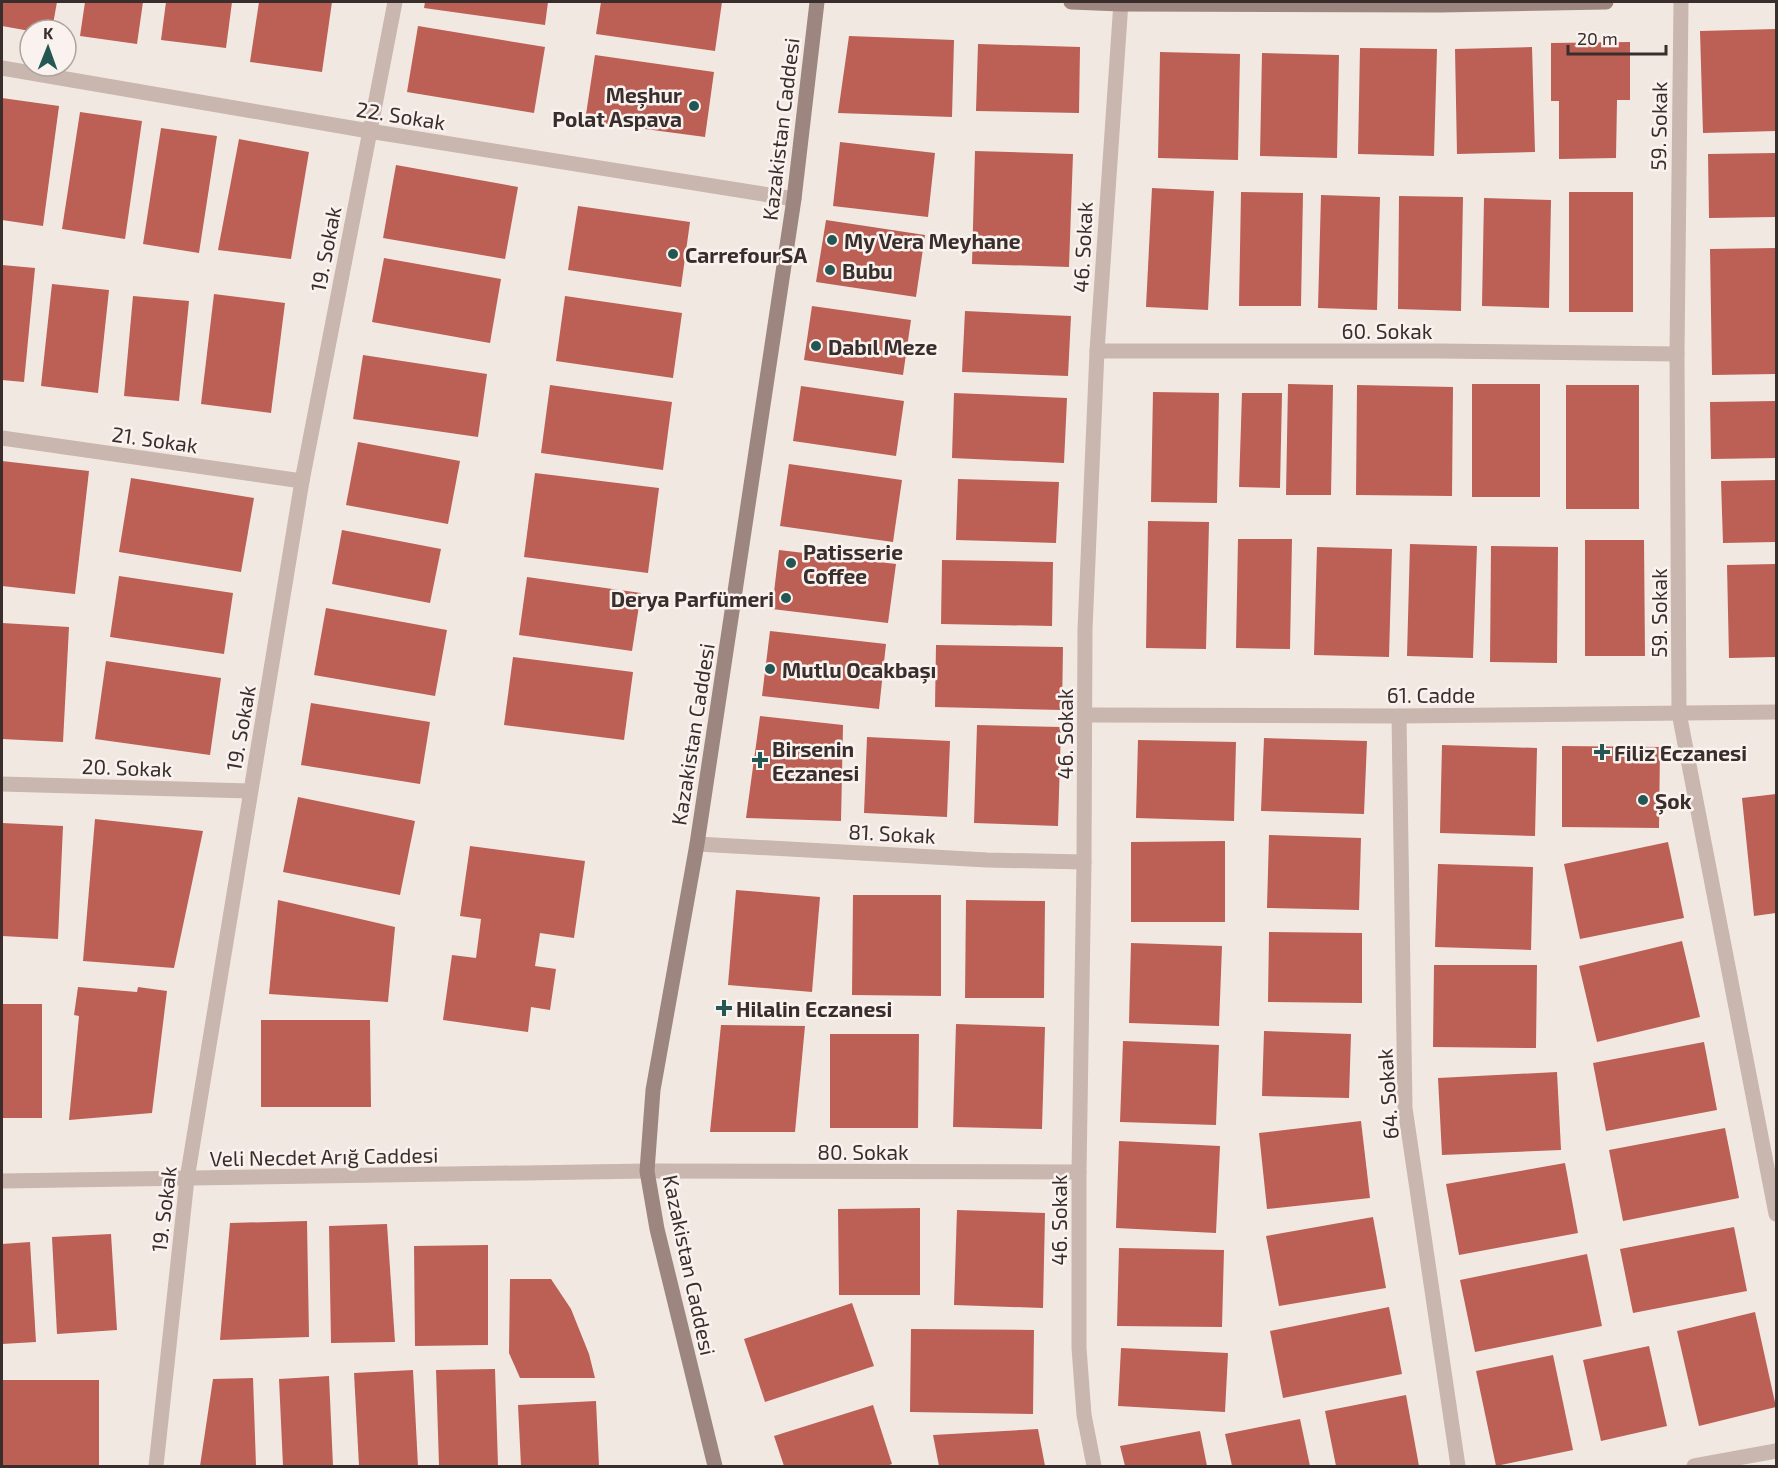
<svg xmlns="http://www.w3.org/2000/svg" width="1778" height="1468" font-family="'Exo 2',sans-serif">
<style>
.building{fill:#bc5f55}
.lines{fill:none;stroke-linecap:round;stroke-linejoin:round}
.street{stroke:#c9b6ae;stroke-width:15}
.secondary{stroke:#9d867f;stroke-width:15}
.poi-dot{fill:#245753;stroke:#f9f2ee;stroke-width:2}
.labels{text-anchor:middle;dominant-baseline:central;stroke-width:5;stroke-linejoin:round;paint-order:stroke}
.poi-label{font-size:21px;font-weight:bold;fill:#392e2c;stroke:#f9f2ee;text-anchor:start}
.street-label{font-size:21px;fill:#392e2c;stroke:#f9f2ee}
</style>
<rect width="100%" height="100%" fill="#f2e8e2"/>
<g class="building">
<polygon points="2,2 57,2 52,30 30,31 2,26"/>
<polygon points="85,2 143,2 137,44 80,36"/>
<polygon points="166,2 232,2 226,48 161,40"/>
<polygon points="259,2 332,2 322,72 250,62"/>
<polygon points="425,2 548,2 545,25 424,8"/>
<polygon points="601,2 722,2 715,51 596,34"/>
<polygon points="418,26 545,47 534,113 407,92"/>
<polygon points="1776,29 1776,131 1703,133 1700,31"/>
<polygon points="849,36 954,40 952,117 838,113"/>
<polygon points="1630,42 1630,100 1617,100 1616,158 1559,159 1559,101 1551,101 1551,43"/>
<polygon points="978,44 1080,47 1079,113 976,111"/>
<polygon points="1532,47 1535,152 1457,154 1455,49"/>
<polygon points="1360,48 1437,49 1434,156 1358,154"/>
<polygon points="1160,52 1240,54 1238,160 1158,158"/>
<polygon points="1262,53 1339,55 1337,158 1260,156"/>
<polygon points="595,55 714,72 705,137 585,121"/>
<polygon points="2,98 59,106 43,226 2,220"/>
<polygon points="80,112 142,121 125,239 62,229"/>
<polygon points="161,128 217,136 199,253 143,244"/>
<polygon points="239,139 309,152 291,259 218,250"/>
<polygon points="840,142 935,153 928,217 833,206"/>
<polygon points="975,151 1073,154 1069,267 972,264"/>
<polygon points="1776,153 1776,217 1709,218 1708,154"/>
<polygon points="396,165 518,187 505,259 383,238"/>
<polygon points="1152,188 1214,191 1208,310 1146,307"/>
<polygon points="1241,192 1303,193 1301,306 1239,306"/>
<rect x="1569" y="192" width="64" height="120"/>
<polygon points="1321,195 1380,197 1377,310 1318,308"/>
<polygon points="1399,196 1463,197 1461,311 1398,309"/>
<polygon points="1484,198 1551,200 1549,308 1482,306"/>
<polygon points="578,206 690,222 681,287 568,270"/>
<polygon points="826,220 925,235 916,297 816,282"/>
<polygon points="1776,248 1776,374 1712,375 1710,249"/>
<polygon points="384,258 501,279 490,343 372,322"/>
<polygon points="2,265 35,268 24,382 2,380"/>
<polygon points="52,284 109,290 98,393 41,386"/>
<polygon points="214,294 285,303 271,413 201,404"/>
<polygon points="133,296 189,301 179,401 124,396"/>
<polygon points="565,296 682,313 673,378 556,361"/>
<polygon points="812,306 911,320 903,375 804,360"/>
<polygon points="965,311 1071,316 1068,376 962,372"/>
<polygon points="363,355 487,374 478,437 353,419"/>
<polygon points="1288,384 1333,385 1331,495 1286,495"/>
<rect x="1472" y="384" width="68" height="113"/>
<polygon points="550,385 672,402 663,470 541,453"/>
<polygon points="1357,385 1453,387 1452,496 1356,495"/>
<rect x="1566" y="385" width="73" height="124"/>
<polygon points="801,386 904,401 896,456 793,441"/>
<polygon points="1153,392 1219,393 1217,503 1151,502"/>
<polygon points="954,393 1067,398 1064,463 952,458"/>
<polygon points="1242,393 1282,393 1280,488 1239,487"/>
<polygon points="1776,401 1776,458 1711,459 1710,402"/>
<polygon points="358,442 460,461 448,524 346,505"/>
<polygon points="2,461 89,471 75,594 2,586"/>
<polygon points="789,464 902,480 893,542 780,526"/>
<polygon points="535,473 659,488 648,573 524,557"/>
<polygon points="131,478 254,498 241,572 119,552"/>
<polygon points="958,479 1059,482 1056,543 956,540"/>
<polygon points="1776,480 1776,542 1723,543 1721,481"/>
<polygon points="1148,521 1209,522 1206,649 1146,648"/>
<polygon points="342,530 441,549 430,603 332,584"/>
<polygon points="1238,539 1292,539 1290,649 1236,648"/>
<polygon points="1585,540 1644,540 1645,656 1585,656"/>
<polygon points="1410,544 1477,546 1473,658 1407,656"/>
<polygon points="1491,546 1558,547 1557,663 1490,662"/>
<polygon points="1317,547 1392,549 1389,657 1314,655"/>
<polygon points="779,550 896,564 888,623 772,609"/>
<polygon points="942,560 1053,562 1052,626 941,624"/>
<polygon points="1776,564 1776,657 1729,658 1727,565"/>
<polygon points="119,576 233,593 224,654 110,637"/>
<polygon points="527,577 641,593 632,651 519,635"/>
<polygon points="326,608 447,630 435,696 314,675"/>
<polygon points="2,623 69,627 63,742 2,739"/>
<polygon points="770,631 886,644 879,709 762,696"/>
<polygon points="936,645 1063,647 1062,710 935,707"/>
<polygon points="513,657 633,672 624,740 504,725"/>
<polygon points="106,661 221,678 210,755 95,739"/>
<polygon points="311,703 430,722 420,784 301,765"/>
<polygon points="760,716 843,725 841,821 746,818"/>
<polygon points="977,725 1061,727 1058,826 974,823"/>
<polygon points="867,737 950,741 947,817 864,813"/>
<polygon points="1264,738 1367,741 1364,814 1261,811"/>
<polygon points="1138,740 1236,742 1234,821 1136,818"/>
<polygon points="1442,745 1537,748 1535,836 1440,833"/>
<polygon points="1562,746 1660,747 1659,828 1562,827"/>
<polygon points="1776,794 1776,913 1754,916 1742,798"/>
<polygon points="298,797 415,821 400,895 283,872"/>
<polygon points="95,819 203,831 174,968 83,961"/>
<polygon points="2,823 63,826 58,939 2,936"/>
<polygon points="1269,835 1361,838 1359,910 1267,908"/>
<polygon points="1225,841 1225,922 1131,922 1131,842"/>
<polygon points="1668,842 1684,918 1580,939 1564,864"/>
<polygon points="470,846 585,861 574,938 540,933 535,966 556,969 550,1010 531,1007 528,1032 443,1020 452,955 476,958 481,919 460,916"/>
<polygon points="1438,864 1533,867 1531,950 1435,947"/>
<polygon points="736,890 820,897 812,992 728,985"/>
<polygon points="853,895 941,895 941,996 852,995"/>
<polygon points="278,900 395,927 388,1002 269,994"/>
<polygon points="966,900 1045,901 1044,998 965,998"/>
<polygon points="1269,932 1362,933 1362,1003 1268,1002"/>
<polygon points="1682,941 1700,1017 1597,1042 1579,966"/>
<polygon points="1131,943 1222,946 1219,1026 1129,1023"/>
<polygon points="1434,965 1537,965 1536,1048 1433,1047"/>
<polygon points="78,987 137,992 138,987 167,991 152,1113 69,1120 79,1016 74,1015"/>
<rect x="2" y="1004" width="40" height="114"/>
<polygon points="261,1020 370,1020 371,1107 261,1107"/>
<polygon points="956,1024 1045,1027 1042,1129 953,1127"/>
<polygon points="721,1025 805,1026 795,1132 710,1132"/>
<polygon points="1264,1031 1351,1034 1349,1098 1262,1096"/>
<polygon points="830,1034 919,1034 918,1128 830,1128"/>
<polygon points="1123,1041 1219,1045 1216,1125 1120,1122"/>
<polygon points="1704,1042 1717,1110 1606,1131 1593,1063"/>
<polygon points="1557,1072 1561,1150 1442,1155 1438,1078"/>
<polygon points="1361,1121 1370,1198 1267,1209 1259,1133"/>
<polygon points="1725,1128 1739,1198 1623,1221 1609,1150"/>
<polygon points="1119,1141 1220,1146 1216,1233 1116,1228"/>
<polygon points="1565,1163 1578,1233 1459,1255 1446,1184"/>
<polygon points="920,1208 920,1295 839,1295 838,1209"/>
<polygon points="957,1210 1045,1213 1043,1308 954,1305"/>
<polygon points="1373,1217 1386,1288 1279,1306 1266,1236"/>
<polygon points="307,1221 309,1337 220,1340 230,1223"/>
<polygon points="387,1224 395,1342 331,1343 329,1226"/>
<polygon points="1734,1227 1747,1291 1633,1313 1620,1249"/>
<polygon points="111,1234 117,1330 57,1334 52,1237"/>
<polygon points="30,1242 36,1342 2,1344 2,1244"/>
<polygon points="488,1245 488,1345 415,1346 414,1246"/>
<polygon points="1119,1248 1224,1250 1222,1327 1117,1326"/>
<polygon points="1587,1254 1602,1326 1475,1352 1460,1280"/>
<polygon points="510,1279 551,1279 571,1309 589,1354 595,1378 520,1378 509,1353"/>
<polygon points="852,1303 874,1366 765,1402 744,1339"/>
<polygon points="1389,1307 1402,1374 1283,1398 1270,1331"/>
<polygon points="1755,1312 1776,1407 1699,1426 1677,1331"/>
<polygon points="911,1329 1034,1330 1033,1414 910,1412"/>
<polygon points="1649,1346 1667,1426 1601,1441 1583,1360"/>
<polygon points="1121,1348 1228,1353 1225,1412 1118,1406"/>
<polygon points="1553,1355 1573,1450 1496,1466 1476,1371"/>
<polygon points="495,1369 498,1466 439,1466 436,1370"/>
<polygon points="413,1370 418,1466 359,1466 354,1373"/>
<polygon points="329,1376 333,1466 283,1466 279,1379"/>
<polygon points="253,1378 256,1466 200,1466 213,1379"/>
<rect x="2" y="1380" width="97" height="86"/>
<polygon points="1406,1395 1419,1466 1336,1466 1325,1411"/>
<polygon points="596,1401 599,1466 521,1466 518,1405"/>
<polygon points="873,1405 892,1464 886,1466 784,1466 774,1436"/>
<polygon points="1300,1419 1310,1466 1232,1466 1225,1434"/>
<polygon points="1038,1429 1045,1466 939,1466 933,1435"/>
<polygon points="1200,1431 1207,1466 1125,1466 1120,1446"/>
</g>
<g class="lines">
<g class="street">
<polyline points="1681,2 1677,354 1679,713 1776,1214"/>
<polyline points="2,68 369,131 794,199"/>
<polyline points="1097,351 1439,351 1677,354"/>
<polyline points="2,438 302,481"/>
<polyline points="1086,715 1399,716 1776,712"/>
<polyline points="1399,716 1405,1108 1458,1466"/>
<polyline points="2,784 250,791"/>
<polyline points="697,844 987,860 1084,862"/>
<polyline points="2,1181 647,1171 1079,1172"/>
<polyline points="156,1466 187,1179 302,481 395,2"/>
<polyline points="1094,1466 1084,1415 1079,1348 1079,1172 1084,862 1085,629 1097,351 1121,2"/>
<polyline points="1694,1466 1776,1451"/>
</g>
<g class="secondary">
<polyline points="1071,2 1121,4 1440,5 1606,2"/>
<polyline points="715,1466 657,1229 647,1171 653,1090 697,844 794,199 817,2"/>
</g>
</g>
<g class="poi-dot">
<circle cx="694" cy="106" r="6"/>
<circle cx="832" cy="240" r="6"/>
<circle cx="673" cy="254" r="6"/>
<circle cx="830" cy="270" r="6"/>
<circle cx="816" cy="346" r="6"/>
<circle cx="791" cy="563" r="6"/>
<circle cx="786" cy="598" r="6"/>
<circle cx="770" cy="669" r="6"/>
<path d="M1599 743h6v6h6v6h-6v6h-6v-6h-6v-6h6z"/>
<path d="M757 751h6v6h6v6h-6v6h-6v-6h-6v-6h6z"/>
<circle cx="1643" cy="800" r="6"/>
<path d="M721 999h6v6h6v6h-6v6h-6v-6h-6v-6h6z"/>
</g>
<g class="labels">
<g class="poi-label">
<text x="682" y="94" text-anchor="end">Meşhur<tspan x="682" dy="24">Polat Aspava</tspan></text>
<text x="844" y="240">My Vera Meyhane</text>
<text x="685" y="254">CarrefourSA</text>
<text x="842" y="270">Bubu</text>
<text x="828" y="346">Dabıl Meze</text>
<text x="803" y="551">Patisserie<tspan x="803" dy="24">Coffee</tspan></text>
<text x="774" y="598" text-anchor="end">Derya Parfümeri</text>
<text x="782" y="669">Mutlu Ocakbaşı</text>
<text x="772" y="748">Birsenin<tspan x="772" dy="24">Eczanesi</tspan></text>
<text x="1614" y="752">Filiz Eczanesi</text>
<text x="1655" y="800">Şok</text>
<text x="736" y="1008">Hilalin Eczanesi</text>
</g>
<g class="street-label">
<text transform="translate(401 115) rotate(9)">22. Sokak</text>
<text transform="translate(1658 126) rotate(-89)">59. Sokak</text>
<text transform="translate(780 129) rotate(-83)">Kazakistan Caddesi</text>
<text transform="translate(1082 247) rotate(-87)">46. Sokak</text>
<text transform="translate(325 249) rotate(-79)">19. Sokak</text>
<text x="1387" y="330">60. Sokak</text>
<text transform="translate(155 439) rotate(8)">21. Sokak</text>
<text transform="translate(1658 613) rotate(-90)">59. Sokak</text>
<text x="1431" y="694">61. Cadde</text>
<text transform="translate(240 728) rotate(-80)">19. Sokak</text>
<text transform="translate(692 734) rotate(-81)">Kazakistan Caddesi</text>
<text transform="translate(1064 734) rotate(-90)">46. Sokak</text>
<text transform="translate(127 767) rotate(2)">20. Sokak</text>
<text transform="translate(892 833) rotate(3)">81. Sokak</text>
<text transform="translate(1387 1094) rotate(-94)">64. Sokak</text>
<text x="863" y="1151">80. Sokak</text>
<text transform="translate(324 1156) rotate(-1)">Veli Necdet Arığ Caddesi</text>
<text transform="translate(163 1209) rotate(-83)">19. Sokak</text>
<text transform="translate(1058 1220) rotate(-90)">46. Sokak</text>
<text transform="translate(690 1265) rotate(78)">Kazakistan Caddesi</text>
</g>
</g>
<rect width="1778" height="1468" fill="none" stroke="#392e2c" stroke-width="6"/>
<g transform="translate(48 48) rotate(1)"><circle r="28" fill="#f9f2ee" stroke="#aca4a0" stroke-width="1.5"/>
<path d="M0-4.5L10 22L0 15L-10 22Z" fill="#245753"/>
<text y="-9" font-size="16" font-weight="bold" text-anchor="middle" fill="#392e2c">K</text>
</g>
<path d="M1568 45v9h98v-9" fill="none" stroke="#392e2c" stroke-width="3"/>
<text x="1577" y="45" font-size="18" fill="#392e2c" stroke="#f9f2ee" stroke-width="4.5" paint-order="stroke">20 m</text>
</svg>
